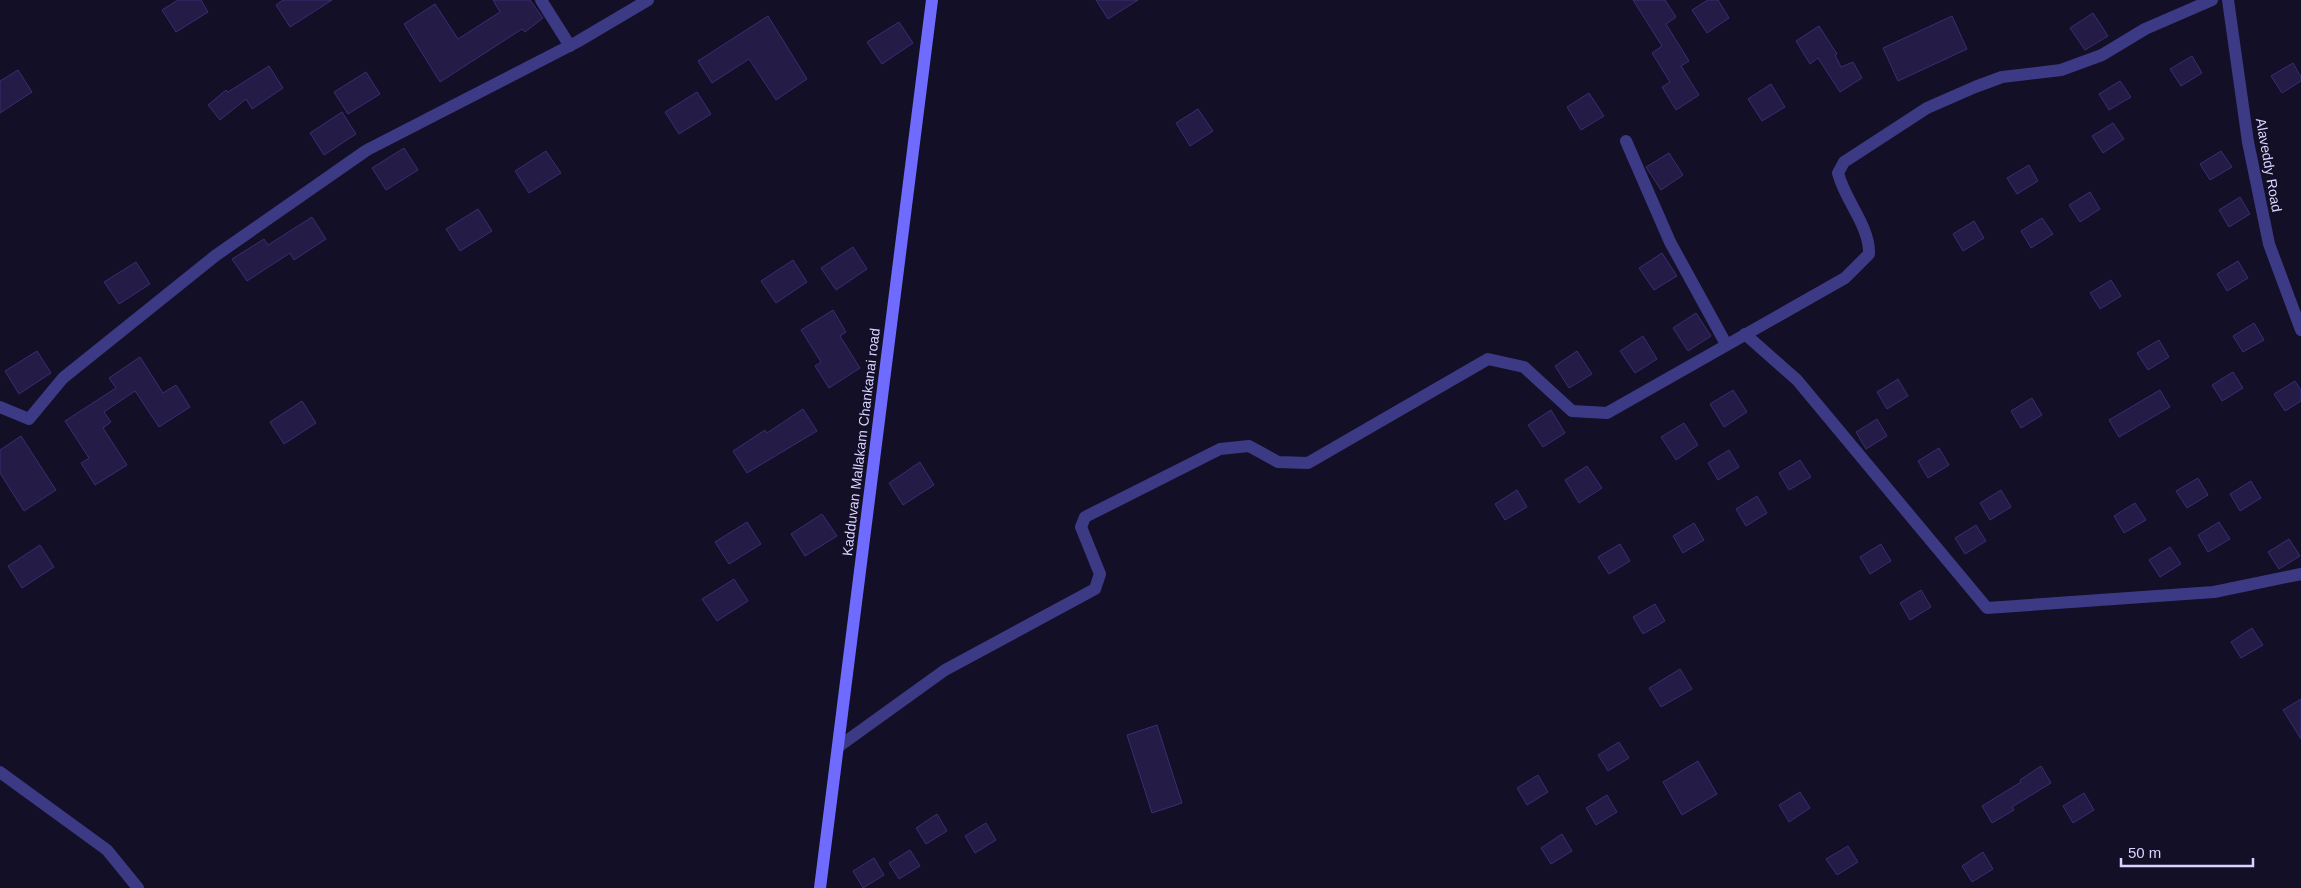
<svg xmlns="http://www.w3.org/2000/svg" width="2301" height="888" font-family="Helvetica,sans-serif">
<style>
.building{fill:#241b47;stroke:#3b2d73}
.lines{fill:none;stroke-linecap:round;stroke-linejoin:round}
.minor{stroke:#3d3a85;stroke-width:12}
.tertiary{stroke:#3d3a85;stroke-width:12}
.secondary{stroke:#6f6bff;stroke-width:12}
.labels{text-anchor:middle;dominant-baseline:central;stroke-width:4;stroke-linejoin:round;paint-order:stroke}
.street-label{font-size:14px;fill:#d9d4ff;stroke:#130f26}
</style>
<rect width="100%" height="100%" fill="#130f26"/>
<g class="building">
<polygon points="178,0 201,0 208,12 176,32 162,10"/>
<polygon points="283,0 332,0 290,27 276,5"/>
<polygon points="493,0 530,0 543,18 525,32 522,29 440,82 404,24 435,4 458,39 500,12"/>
<polygon points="1096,0 1138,0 1108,19"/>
<polygon points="1633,0 1665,0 1676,17 1666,24 1689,61 1681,66 1699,95 1676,110 1662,87 1670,82 1652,53 1662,46"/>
<polygon points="1708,0 1718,0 1729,18 1707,33 1692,10"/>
<polygon points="2093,13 2108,36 2085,50 2070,28"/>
<polygon points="768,16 807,79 776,100 749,59 712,83 698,61"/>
<polygon points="1952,16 1967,49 1898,81 1883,48"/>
<polygon points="899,22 913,43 882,64 867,42"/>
<polygon points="1819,26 1837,54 1835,55 1841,67 1853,62 1862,78 1840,92 1818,58 1810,64 1796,41"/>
<polygon points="2192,56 2202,73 2181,86 2170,69"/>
<polygon points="2293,63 2301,77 2301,81 2282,93 2271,76"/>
<polygon points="269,66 283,88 252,109 246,99 220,120 208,105 226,90 228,92"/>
<polygon points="18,70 32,92 0,113 0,81"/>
<polygon points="366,72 380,94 348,114 334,92"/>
<polygon points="2120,81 2131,97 2109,110 2099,94"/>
<polygon points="1771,84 1785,107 1762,121 1748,99"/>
<polygon points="697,92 711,114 679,134 665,112"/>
<polygon points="1589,93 1604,116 1581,130 1567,107"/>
<polygon points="1198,109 1213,131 1190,146 1176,123"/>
<polygon points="342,112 356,134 324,155 310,133"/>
<polygon points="2113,123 2124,139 2103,153 2092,136"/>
<polygon points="404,148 418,170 386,190 372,168"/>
<polygon points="546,151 561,173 529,193 515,171"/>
<polygon points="2221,151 2232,167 2210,180 2200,164"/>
<polygon points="1669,153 1683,175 1661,190 1646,167"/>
<polygon points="2029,165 2038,181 2017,194 2007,178"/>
<polygon points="2090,192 2100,209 2080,222 2069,205"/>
<polygon points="2240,197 2250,214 2229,227 2219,210"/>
<polygon points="478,209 492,231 460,251 446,229"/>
<polygon points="312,217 326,239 294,260 290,253 247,281 232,259 264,239 268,245"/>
<polygon points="2042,218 2053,234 2031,248 2021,231"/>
<polygon points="1974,221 1984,238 1963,251 1953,234"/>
<polygon points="853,247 867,269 836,290 821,268"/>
<polygon points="1662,253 1677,276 1654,290 1639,268"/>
<polygon points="793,260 807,282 776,303 761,281"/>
<polygon points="2238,261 2248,278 2227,291 2217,274"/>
<polygon points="136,262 150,284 119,304 104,282"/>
<polygon points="2111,280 2121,296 2100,309 2090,293"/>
<polygon points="833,310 846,332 840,336 860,368 829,388 815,366 821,362 801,330"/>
<polygon points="1696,313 1711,336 1688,351 1673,328"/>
<polygon points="2254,323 2264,340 2243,352 2233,336"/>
<polygon points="1643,336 1657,359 1635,373 1620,351"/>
<polygon points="2159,340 2169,357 2148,370 2137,353"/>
<polygon points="37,351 51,373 19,394 5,371"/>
<polygon points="1577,351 1592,374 1569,388 1555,366"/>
<polygon points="140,357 163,393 176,385 190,407 159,427 135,391 104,412 111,422 103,428 127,465 95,485 81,463 89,458 65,421 116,388 109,378"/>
<polygon points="2233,372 2243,388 2222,401 2212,385"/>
<polygon points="1898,379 1908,396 1887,409 1877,392"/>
<polygon points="2295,381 2301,390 2301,401 2285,411 2274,394"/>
<polygon points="1733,390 1747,412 1724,427 1710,404"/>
<polygon points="2160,390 2170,407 2119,437 2109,420"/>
<polygon points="2032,398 2042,415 2021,428 2011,411"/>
<polygon points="302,401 316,423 284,444 270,422"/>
<polygon points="803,409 817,431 747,473 733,451 765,430 767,433"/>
<polygon points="1551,410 1565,433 1543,447 1528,425"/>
<polygon points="1877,419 1887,436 1866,449 1856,432"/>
<polygon points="1684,423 1698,445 1676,460 1661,437"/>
<polygon points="21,436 56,490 24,511 0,473 0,450"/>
<polygon points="1939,448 1949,465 1928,478 1918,461"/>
<polygon points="1729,450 1739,467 1718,480 1708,463"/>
<polygon points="1800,460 1811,477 1789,490 1779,473"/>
<polygon points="920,462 934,485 903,505 889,483"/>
<polygon points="1587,466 1602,488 1579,503 1565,480"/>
<polygon points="2198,478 2208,495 2187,508 2176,491"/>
<polygon points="2251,481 2261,498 2240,511 2230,494"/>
<polygon points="1517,490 1527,507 1505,520 1495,504"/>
<polygon points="2001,490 2011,507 1990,520 1980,503"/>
<polygon points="1757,496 1767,513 1746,526 1736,509"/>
<polygon points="2135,503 2146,520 2124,533 2114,516"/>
<polygon points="822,514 837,536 805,556 791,534"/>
<polygon points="747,522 761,544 729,564 715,542"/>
<polygon points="2219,522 2230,539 2208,552 2198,535"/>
<polygon points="1694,523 1704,540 1683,553 1673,536"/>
<polygon points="1976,525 1986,541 1965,554 1955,538"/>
<polygon points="2289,539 2300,556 2279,569 2268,552"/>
<polygon points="1620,544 1630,561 1609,574 1598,557"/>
<polygon points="1881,544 1891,561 1870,574 1860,557"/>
<polygon points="40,545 54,567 22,588 8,566"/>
<polygon points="2170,547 2181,564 2160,577 2149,560"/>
<polygon points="734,579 748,601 717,621 702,599"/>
<polygon points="1921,590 1931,607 1910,620 1900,603"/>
<polygon points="1655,604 1665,621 1643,634 1633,617"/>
<polygon points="2252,628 2263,645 2241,658 2231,642"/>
<polygon points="1680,669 1692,689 1661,707 1649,688"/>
<polygon points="2301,699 2301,739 2283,710"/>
<polygon points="1157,725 1182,803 1152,813 1127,735"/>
<polygon points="1619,742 1629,758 1608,771 1598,755"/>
<polygon points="1698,761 1717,794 1682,815 1663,782"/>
<polygon points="2041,766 2051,783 2012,807 2014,810 1992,823 1982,806 2021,782 2020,780"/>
<polygon points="1538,775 1548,792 1527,805 1517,788"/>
<polygon points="1800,792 1810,808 1789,822 1779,805"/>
<polygon points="2084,793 2094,810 2073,823 2063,806"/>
<polygon points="1607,795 1617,812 1596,825 1586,808"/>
<polygon points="937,814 947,831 926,844 916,828"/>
<polygon points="986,823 996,840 975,853 965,836"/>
<polygon points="1562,834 1572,851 1551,864 1541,848"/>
<polygon points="1848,846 1858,862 1837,875 1826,859"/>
<polygon points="910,850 920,866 899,879 889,863"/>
<polygon points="1983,852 1993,869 1972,882 1962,866"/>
<polygon points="874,858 884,875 863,888 853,871"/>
</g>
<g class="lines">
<g class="minor">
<polyline points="541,0 570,46"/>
<polyline points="1626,141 1670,242 1726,344"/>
<polyline points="1745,334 1797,380 1987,608 2214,592 2301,574"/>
<polyline points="0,407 29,419 63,378 215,256 367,150 577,42 648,0"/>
<path d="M838 747 945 670 1095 589 1100 574 1081 527 1085 517 1220 449 1249 446 1278 462 1308 463 1488 359 1524 367 1572 411 1607 413 1845 278 1869 254C1870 226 1845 201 1838 173L1844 162 1927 108 1975 87 2002 77 2061 70 2102 55 2145 29 2212 0"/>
<polyline points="0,772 107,850 138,888"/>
</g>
<polyline class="tertiary" points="2228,0 2248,142 2269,244 2301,330"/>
<polyline class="secondary" points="820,888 932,0"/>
</g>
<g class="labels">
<g class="street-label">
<text transform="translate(2269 165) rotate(80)">Alaveddy Road</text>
<text transform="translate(861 442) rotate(-83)">Kadduvan Mallakam Chankanai road</text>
</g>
</g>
<path d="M2121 858v8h132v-8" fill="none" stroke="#d9d4ff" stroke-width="2.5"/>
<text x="2128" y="858" font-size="15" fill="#d9d4ff" stroke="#130f26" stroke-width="4" paint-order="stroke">50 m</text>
</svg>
